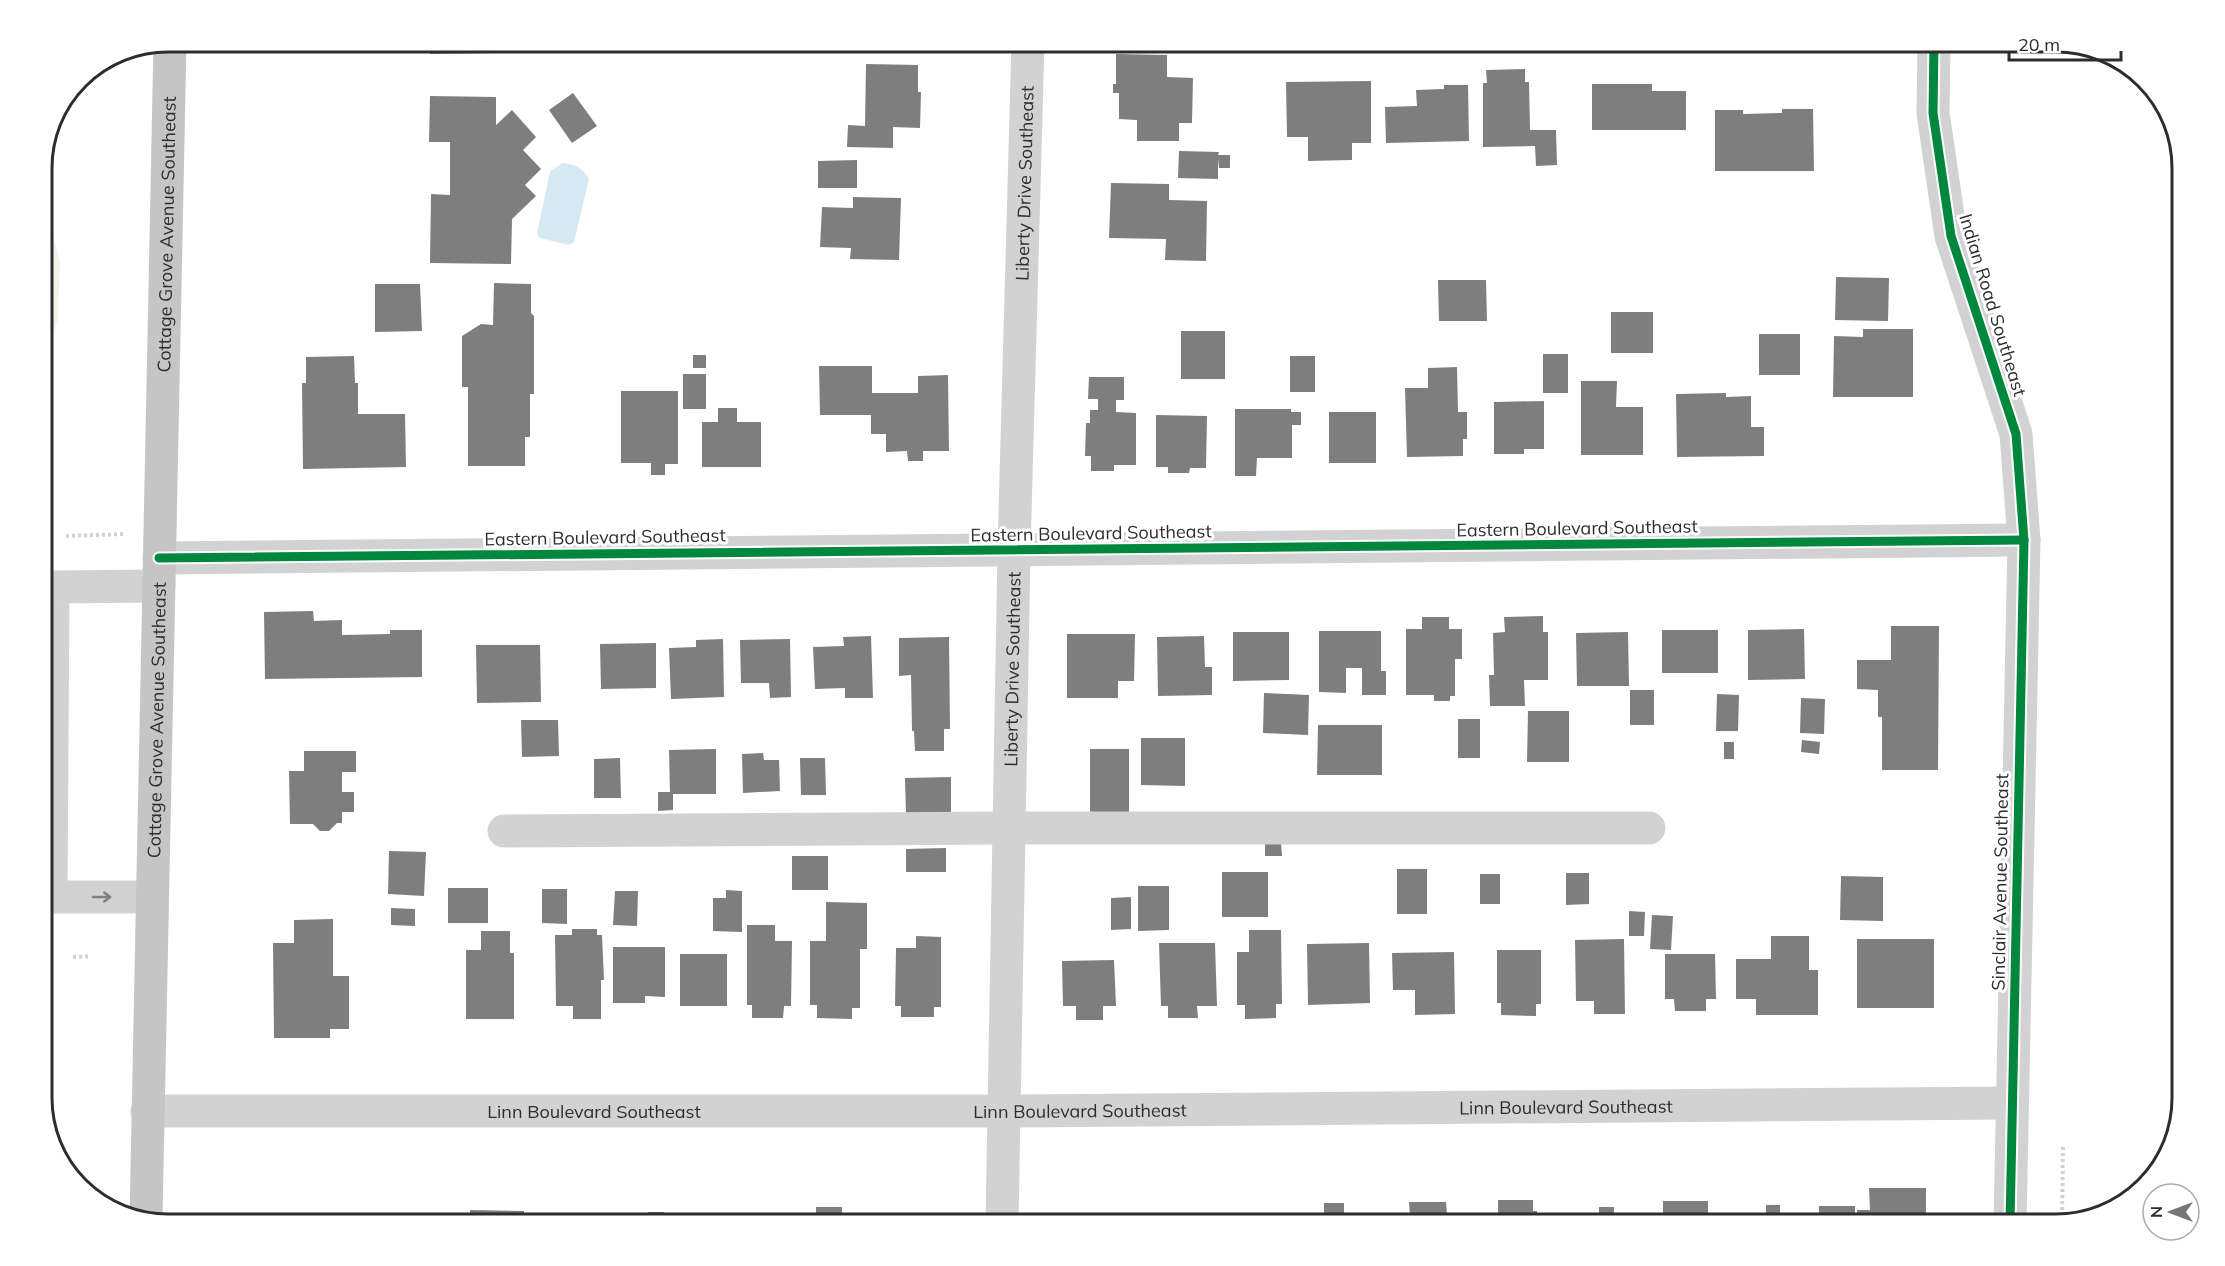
<svg xmlns="http://www.w3.org/2000/svg" width="2225" height="1266" font-family="Mulish,sans-serif">
<style>
.green{fill:#f0f5eb}
.water{fill:#d6e9f2}
.building{fill:#7e7e7e}
.lines{fill:none;stroke-linecap:round;stroke-linejoin:round}
.path{stroke:#d2d2d2;stroke-width:4;stroke-dasharray:3 3;stroke-linecap:butt}
.minor{stroke:#d2d2d2;stroke-width:33}
.major{stroke:#c5c5c5;stroke-width:33}
.cycleway-casing{stroke:#fff;stroke-width:13}
.cycleway{stroke:#00873e;stroke-width:9}
.oneway{stroke:#808080}
.labels{text-anchor:middle;dominant-baseline:central;stroke-width:6;stroke-linejoin:round;paint-order:stroke}
.street-label{font-size:18px;fill:#2d2d2d;stroke:#fff}
.rim{fill:none;stroke:#2d2d2d;stroke-width:3}
</style>
<rect width="100%" height="100%" fill="#fff"/>
<polygon class="green" points="42,197 60,261 58,318 42,369"/>
<path class="water" d="M562 163C574 164 582 167 589 179L574 242 569 245 540 238 537 233 550 172Z"/>
<g class="building">
<polygon points="430,42 494,42 494,53 430,54"/>
<polygon points="1116,54 1167,55 1167,77 1193,78 1192,123 1179,123 1179,141 1137,141 1137,120 1119,119 1119,93 1113,93 1113,84 1116,84"/>
<polygon points="866,64 918,65 918,92 921,92 920,128 893,127 893,148 847,147 848,125 865,126"/>
<polygon points="1525,69 1525,82 1529,82 1530,130 1556,130 1557,165 1536,166 1535,146 1483,147 1483,83 1487,83 1486,70"/>
<polygon points="1371,81 1371,143 1352,143 1352,160 1308,161 1308,137 1287,137 1286,82"/>
<polygon points="1592,84 1652,84 1652,91 1686,91 1686,130 1592,130"/>
<polygon points="1444,85 1468,85 1469,141 1386,143 1385,107 1417,106 1416,90 1444,89"/>
<polygon points="573,93 597,126 572,143 549,110"/>
<polygon points="430,96 496,97 496,125 512,110 536,137 523,150 541,169 525,185 536,196 512,219 511,264 430,263 431,194 450,195 450,142 429,142"/>
<polygon points="1782,109 1813,109 1814,171 1715,171 1715,110 1743,110 1743,114 1782,113"/>
<polygon points="1179,151 1219,152 1218,155 1230,155 1230,168 1219,168 1218,158 1218,179 1178,178"/>
<polygon points="857,160 857,188 818,188 818,161"/>
<polygon points="1111,183 1169,184 1169,200 1207,201 1206,261 1165,260 1166,239 1109,238"/>
<polygon points="853,197 901,198 899,260 850,259 851,248 820,247 822,207 853,208"/>
<polygon points="1836,277 1889,278 1888,321 1835,320"/>
<polygon points="1438,280 1486,280 1487,321 1439,321"/>
<polygon points="494,283 531,284 531,313 534,316 534,394 530,394 530,437 525,437 525,466 468,466 468,387 462,387 462,336 481,324 493,325"/>
<polygon points="375,284 420,284 422,331 375,332"/>
<rect x="1611" y="312" width="42" height="41"/>
<polygon points="1863,329 1913,329 1913,397 1833,397 1834,336 1863,337"/>
<rect x="1181" y="331" width="44" height="48"/>
<rect x="1759" y="334" width="41" height="41"/>
<rect x="1543" y="354" width="25" height="39"/>
<rect x="693" y="355" width="13" height="13"/>
<polygon points="354,356 355,383 358,383 358,414 405,414 406,467 303,469 302,383 306,383 306,357"/>
<rect x="1290" y="356" width="25" height="36"/>
<polygon points="819,366 872,366 872,393 918,393 918,376 948,375 949,451 923,451 923,461 908,461 907,451 886,452 886,434 871,434 871,415 820,415"/>
<polygon points="1457,367 1458,412 1467,412 1467,439 1463,439 1463,456 1407,457 1405,388 1428,388 1428,368"/>
<rect x="683" y="374" width="23" height="35"/>
<polygon points="1089,377 1124,377 1124,400 1116,400 1116,412 1136,413 1136,465 1114,465 1114,471 1091,471 1091,456 1085,456 1086,423 1090,423 1090,410 1098,410 1098,399 1088,399"/>
<polygon points="1581,381 1617,381 1616,407 1643,407 1643,455 1581,455"/>
<polygon points="621,391 678,391 678,464 665,464 665,475 651,475 651,463 621,463"/>
<polygon points="1726,393 1726,397 1751,396 1751,427 1764,427 1764,456 1677,457 1676,394"/>
<polygon points="1544,401 1544,449 1524,449 1524,454 1494,454 1494,402"/>
<polygon points="718,408 737,408 737,422 761,422 761,467 702,467 702,422 718,422"/>
<polygon points="1235,409 1291,409 1291,412 1301,412 1301,425 1292,425 1292,458 1257,458 1256,476 1235,476"/>
<rect x="1329" y="412" width="47" height="51"/>
<polygon points="1156,415 1207,416 1206,468 1190,468 1189,473 1168,473 1168,467 1156,467"/>
<rect x="2171" y="515" width="12" height="51"/>
<polygon points="313,611 314,621 342,620 342,635 390,634 390,630 422,630 422,677 265,679 264,612"/>
<polygon points="1543,616 1543,632 1548,632 1548,680 1524,680 1525,706 1490,706 1489,675 1494,675 1493,633 1505,632 1504,617"/>
<polygon points="1422,617 1449,617 1449,629 1462,629 1462,659 1455,659 1455,696 1450,696 1450,701 1434,701 1434,695 1406,695 1406,629 1422,629"/>
<polygon points="1891,626 1939,626 1938,770 1882,770 1882,717 1878,717 1878,690 1857,689 1857,660 1891,660"/>
<polygon points="1804,629 1805,679 1748,680 1748,630"/>
<rect x="1662" y="630" width="56" height="43"/>
<polygon points="1319,631 1381,631 1381,671 1386,671 1386,695 1362,695 1362,668 1346,668 1346,693 1319,692"/>
<polygon points="1233,632 1289,632 1289,680 1233,681"/>
<polygon points="1628,632 1629,686 1577,686 1576,633"/>
<polygon points="1067,634 1135,634 1134,681 1118,681 1118,698 1067,698"/>
<polygon points="871,636 873,698 845,698 845,688 815,689 813,647 844,646 843,637"/>
<polygon points="1204,636 1205,667 1212,667 1212,695 1158,696 1157,637"/>
<polygon points="949,637 950,729 944,729 944,751 915,751 914,731 912,731 911,675 899,676 899,638"/>
<polygon points="723,639 724,697 671,699 669,648 696,647 696,640"/>
<polygon points="790,639 791,697 770,698 769,683 741,683 740,640"/>
<polygon points="656,643 656,688 601,689 600,644"/>
<polygon points="476,645 540,645 541,702 477,703"/>
<polygon points="2174,659 2183,660 2183,717 2174,717"/>
<rect x="1630" y="690" width="24" height="35"/>
<polygon points="1264,693 1309,695 1308,735 1263,733"/>
<polygon points="1717,694 1739,695 1738,731 1716,731"/>
<polygon points="1801,698 1825,699 1824,734 1800,733"/>
<polygon points="1528,711 1569,711 1569,762 1527,762"/>
<rect x="1458" y="719" width="22" height="39"/>
<polygon points="521,720 558,720 559,756 522,757"/>
<polygon points="1318,725 1382,725 1382,775 1317,775"/>
<polygon points="1141,738 1185,738 1185,786 1141,785"/>
<polygon points="1802,740 1820,742 1819,754 1801,752"/>
<rect x="1724" y="742" width="10" height="17"/>
<polygon points="716,749 716,794 673,794 673,810 658,811 658,792 670,792 669,750"/>
<rect x="1090" y="749" width="39" height="63"/>
<polygon points="304,751 356,751 356,772 342,772 342,792 354,792 354,812 342,812 342,823 337,823 329,831 320,831 313,824 290,824 289,771 304,771"/>
<polygon points="763,753 764,760 779,760 780,791 743,793 742,754"/>
<polygon points="620,758 621,798 594,798 594,759"/>
<polygon points="800,758 825,758 826,795 801,795"/>
<polygon points="951,777 951,813 906,814 905,778"/>
<polygon points="1265,843 1281,843 1282,856 1265,856"/>
<polygon points="946,848 946,872 906,872 906,849"/>
<polygon points="389,851 426,852 424,896 388,894"/>
<rect x="792" y="856" width="36" height="34"/>
<rect x="1397" y="869" width="30" height="45"/>
<rect x="1222" y="872" width="46" height="45"/>
<polygon points="1566,873 1589,873 1589,904 1566,905"/>
<rect x="1480" y="874" width="20" height="30"/>
<polygon points="1841,876 1883,877 1883,921 1840,920"/>
<polygon points="1138,886 1169,886 1169,930 1138,931"/>
<rect x="448" y="888" width="40" height="35"/>
<polygon points="542,889 567,889 567,924 542,923"/>
<polygon points="726,890 742,891 742,932 713,931 713,898 726,898"/>
<polygon points="615,891 638,891 637,926 613,925"/>
<polygon points="1131,897 1131,929 1111,930 1111,898"/>
<polygon points="826,902 867,903 867,949 860,949 860,1008 852,1008 852,1019 817,1018 817,1005 810,1005 810,941 826,941"/>
<polygon points="391,908 415,909 415,926 391,925"/>
<polygon points="1629,911 1645,912 1644,936 1629,936"/>
<polygon points="1652,915 1673,916 1671,950 1650,949"/>
<polygon points="333,919 333,976 349,976 349,1029 330,1029 330,1038 274,1038 273,943 294,943 294,920"/>
<polygon points="747,925 775,925 775,941 792,941 791,1006 784,1006 783,1018 752,1018 752,1005 747,1005"/>
<polygon points="572,929 597,929 597,935 602,935 604,980 601,980 601,1019 573,1019 573,1006 556,1006 555,935 572,935"/>
<polygon points="1249,930 1281,930 1282,1004 1276,1004 1276,1018 1245,1019 1245,1005 1237,1005 1237,952 1249,952"/>
<polygon points="481,931 510,931 510,953 514,953 514,1019 466,1019 466,950 481,950"/>
<polygon points="916,936 941,937 941,1007 934,1007 934,1017 901,1017 901,1006 895,1006 896,948 916,948"/>
<polygon points="1771,936 1809,936 1809,970 1818,970 1818,1015 1756,1015 1756,999 1736,999 1736,959 1771,959"/>
<polygon points="1624,939 1625,1014 1594,1014 1594,1001 1576,1001 1575,940"/>
<rect x="1857" y="939" width="77" height="69"/>
<polygon points="1159,943 1215,943 1217,1006 1197,1006 1198,1018 1168,1018 1168,1006 1161,1006"/>
<polygon points="1369,943 1370,1003 1308,1005 1307,944"/>
<polygon points="613,947 665,947 665,997 645,996 645,1003 613,1003"/>
<polygon points="1497,950 1541,950 1541,1004 1536,1004 1536,1016 1501,1015 1501,1003 1497,1003"/>
<polygon points="1454,952 1455,1014 1415,1015 1415,990 1393,990 1392,953"/>
<rect x="680" y="954" width="47" height="52"/>
<polygon points="1665,954 1715,954 1716,999 1706,999 1706,1011 1675,1011 1674,999 1665,999"/>
<polygon points="1114,960 1116,1006 1103,1006 1103,1020 1076,1020 1076,1006 1063,1006 1062,961"/>
<polygon points="1869,1188 1926,1188 1926,1224 1857,1224 1857,1210 1870,1210"/>
<polygon points="1498,1200 1533,1200 1533,1211 1537,1211 1537,1224 1493,1224 1493,1215 1498,1215"/>
<rect x="1663" y="1201" width="45" height="23"/>
<polygon points="1409,1202 1446,1202 1447,1214 1452,1214 1452,1224 1407,1224 1407,1216 1410,1216"/>
<polygon points="1324,1203 1344,1203 1344,1216 1362,1216 1362,1224 1305,1224 1305,1216 1324,1215"/>
<polygon points="1766,1205 1780,1205 1780,1213 1802,1213 1802,1224 1745,1224 1744,1214 1766,1214"/>
<rect x="1819" y="1206" width="36" height="18"/>
<polygon points="816,1207 842,1207 842,1219 856,1219 856,1224 800,1224 800,1219 816,1219"/>
<polygon points="1599,1207 1614,1207 1614,1214 1624,1214 1624,1224 1582,1224 1582,1214 1599,1214"/>
<polygon points="470,1210 524,1211 524,1224 470,1224"/>
<polygon points="648,1212 664,1212 664,1220 681,1220 681,1224 631,1224 631,1219 648,1219"/>
<polygon points="1212,1217 1212,1224 1159,1224 1159,1218"/>
<rect x="1228" y="1218" width="52" height="6"/>
<rect x="1061" y="1219" width="52" height="5"/>
<polygon points="758,1220 758,1224 713,1224 713,1221"/>
<polygon points="934,1220 934,1224 888,1224 888,1221"/>
</g>
<g class="lines">
<g class="path">
<polyline points="66,536 125,534"/>
<polyline points="73,957 91,956"/>
<polyline points="2062,1222 2063,1145"/>
</g>
<g class="minor">
<polyline points="1934,42 1933,113 1951,236 2016,434 2024,540 2010,1224"/>
<polyline points="159,558 2024,540"/>
<polyline points="504,831 1010,828 1649,828"/>
<polyline points="152,897 51,897 53,587 159,586"/>
<path id="s1" d="M147 1111H1005L2012 1103"/>
<path id="s2" d="M1002 1224 1014 550 1028 42"/>
</g>
<path class="major" id="s3" d="M146 1218 170 42"/>
<defs>
<g id="cycleway">
<polyline points="1934,42 1933,113 1951,236 2016,434 2024,540 2010,1224"/>
<polyline points="159,558 2024,540"/>
</g>
</defs>
<use href="#cycleway" class="cycleway-casing"/>
<use href="#cycleway" class="cycleway"/>
</g>
<defs><path id="oneway-shaft" d="M-6 0H5M1.5-3L5.5 0L1.5 3" fill="none" stroke-width="1.6" stroke-linecap="round" stroke-linejoin="round" transform="scale(1.5)"/></defs>
<use class="oneway" href="#oneway-shaft" transform="translate(102 897)"/>
<g class="labels">
<g class="street-label">
<text stroke="none"><textPath href="#s2" startOffset="1041">Liberty Drive Southeast</textPath></text>
<text stroke="none"><textPath href="#s3" startOffset="984">Cottage Grove Avenue Southeast</textPath></text>
<text transform="translate(1993 305) rotate(73)">Indian Road Southeast</text>
<text transform="translate(1577 528) rotate(-1)">Eastern Boulevard Southeast</text>
<text transform="translate(1091 533) rotate(-1)">Eastern Boulevard Southeast</text>
<text transform="translate(605 537) rotate(-1)">Eastern Boulevard Southeast</text>
<text stroke="none"><textPath href="#s2" startOffset="555">Liberty Drive Southeast</textPath></text>
<text stroke="none"><textPath href="#s3" startOffset="498">Cottage Grove Avenue Southeast</textPath></text>
<text transform="translate(2000 882) rotate(-89)">Sinclair Avenue Southeast</text>
<text stroke="none"><textPath href="#s1" startOffset="1419">Linn Boulevard Southeast</textPath></text>
<text stroke="none"><textPath href="#s1" startOffset="933">Linn Boulevard Southeast</textPath></text>
<text stroke="none"><textPath href="#s1" startOffset="447">Linn Boulevard Southeast</textPath></text>
</g>
</g>
<path d="M0 0H2225V1266H0ZM168 52H2056A116 116 0 0 1 2172 168V1098A116 116 0 0 1 2056 1214H168A116 116 0 0 1 52 1098V168A116 116 0 0 1 168 52Z" fill="#fff" fill-rule="evenodd"/>
<path class="rim" d="M168 52H2056A116 116 0 0 1 2172 168V1098A116 116 0 0 1 2056 1214H168A116 116 0 0 1 52 1098V168A116 116 0 0 1 168 52Z"/>
<g transform="translate(2171 1212) rotate(270)"><circle r="28" fill="#ffffff" stroke="#ababab" stroke-width="1.5"/>
<path d="M0-4.5L10 22L0 15L-10 22Z" fill="#767676"/>
<text y="-9" font-size="16" font-weight="bold" text-anchor="middle" fill="#2d2d2d">N</text>
</g>
<path d="M2009 51v9h112v-9" fill="none" stroke="#2d2d2d" stroke-width="3"/>
<text x="2018" y="51" font-size="18" fill="#2d2d2d" stroke="#ffffff" stroke-width="4.5" paint-order="stroke">20 m</text>
</svg>
